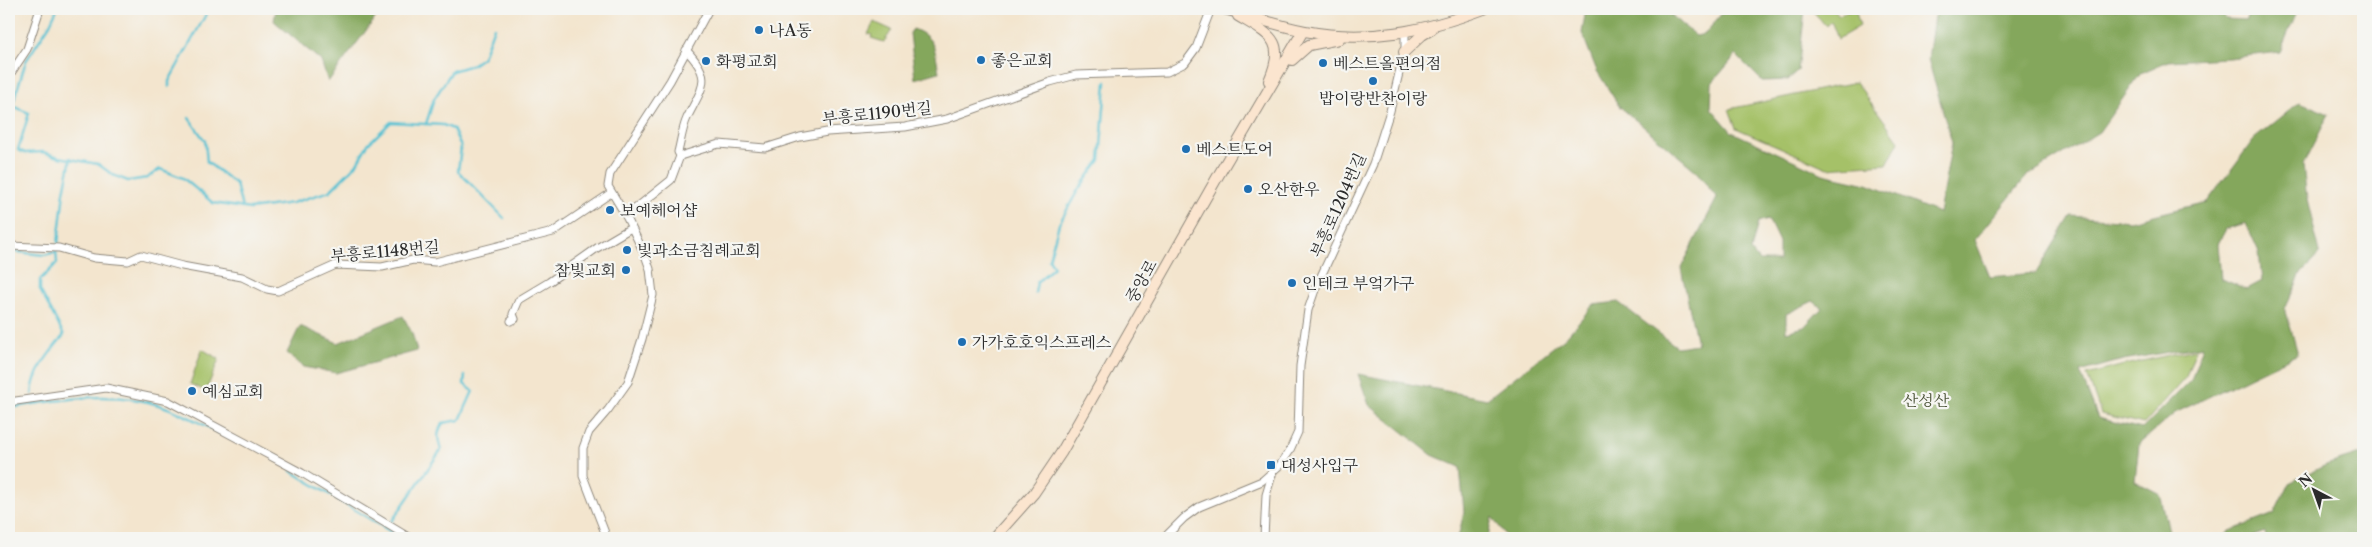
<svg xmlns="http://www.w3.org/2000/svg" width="2372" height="547" font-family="'Libre Caslon Text','Noto Serif KR',serif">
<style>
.green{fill:#a5c168;stroke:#68764a}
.forest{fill:#84a75c;stroke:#586944;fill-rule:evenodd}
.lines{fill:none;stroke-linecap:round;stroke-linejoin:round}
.stream{stroke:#57c1d2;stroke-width:2.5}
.minor-casing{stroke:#8f887c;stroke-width:9}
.secondary-casing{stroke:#8f887c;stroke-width:12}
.minor{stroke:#fff;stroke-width:7}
.secondary{stroke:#fbe5cf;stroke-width:10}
.poi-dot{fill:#1f6fb2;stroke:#f6f6f2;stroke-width:2}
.labels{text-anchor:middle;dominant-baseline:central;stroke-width:4.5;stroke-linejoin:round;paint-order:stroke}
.poi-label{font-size:16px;fill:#2b2b2b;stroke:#f6f6f2;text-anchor:start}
.street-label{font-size:16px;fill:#2b2b2b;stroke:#f6f6f2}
.park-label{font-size:16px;fill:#50583d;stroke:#f6f6f2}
</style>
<rect width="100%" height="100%" fill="#f6f6f2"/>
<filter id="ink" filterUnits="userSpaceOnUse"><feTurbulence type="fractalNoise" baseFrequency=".02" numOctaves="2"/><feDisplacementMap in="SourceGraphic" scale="10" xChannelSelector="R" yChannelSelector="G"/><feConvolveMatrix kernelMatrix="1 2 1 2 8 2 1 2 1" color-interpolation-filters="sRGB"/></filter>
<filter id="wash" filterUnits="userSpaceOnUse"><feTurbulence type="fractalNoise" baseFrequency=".0096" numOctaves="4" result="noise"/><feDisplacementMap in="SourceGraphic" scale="20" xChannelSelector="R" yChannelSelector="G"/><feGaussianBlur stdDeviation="1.12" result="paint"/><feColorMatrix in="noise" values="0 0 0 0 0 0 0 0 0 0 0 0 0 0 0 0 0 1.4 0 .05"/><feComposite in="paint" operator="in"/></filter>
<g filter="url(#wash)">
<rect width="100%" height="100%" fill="#f3e5ce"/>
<g class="green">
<polygon points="1811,9 1834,9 1839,15 1855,9 1860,26 1838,39 1831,21 1826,26"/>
<polygon points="874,22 892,30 884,42 871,38 872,35 868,34"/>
<polygon points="1856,82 1899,141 1887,164 1827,168 1736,128 1729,109"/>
<polygon points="202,349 219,359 206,391 190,384"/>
<polygon points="2196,349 2186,377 2144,424 2101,414 2087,375 2124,365"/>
</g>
<g class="forest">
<polygon points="276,9 382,9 328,82 321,61 274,21"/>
<path d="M1586 9H1663L1696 36 1705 34 1722 13 1720 9H1805L1798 71 1788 80 1762 81 1736 55 1712 83 1711 108 1732 132 1823 174 1867 184 1939 213 1952 143 1928 59 1934 16 1946 9H2219L2226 19 2247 20 2249 9H2298L2280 52 2229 58 2168 61 2141 73 2099 132 2027 176 1975 240 1990 277 2036 273 2071 216 2130 221 2207 202 2254 139 2300 102 2329 114 2303 165 2307 200 2320 253 2301 274 2285 308 2298 354 2175 413 2139 444 2135 481 2160 494 2169 531 2177 538H1508L1492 517 1488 538H1458L1464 512 1460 467 1432 455 1369 405 1358 374 1487 399 1566 337 1593 305 1618 302 1677 347 1697 344 1681 268 1717 198 1695 170 1619 106 1597 71 1582 33ZM1768 219 1779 242V261H1759L1751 251 1758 222ZM2246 223 2259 252 2262 281 2247 289 2221 279 2218 244 2226 229ZM1813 301 1822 308 1804 327 1786 332V314ZM2203 346 2191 380 2142 429 2098 418 2080 372 2123 360Z"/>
<path d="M913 29C936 37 935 51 939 72L915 79 910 33Z"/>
<polygon points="403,316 412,333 417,351 336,373 303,367 287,353 300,326 338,343"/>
<polygon points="2363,453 2363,538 2266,538 2265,532 2249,538 2222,538 2230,531 2274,514 2289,483 2326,465"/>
</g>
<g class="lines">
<g class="stream">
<polyline points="169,87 169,81 209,9"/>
<polyline points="12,106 29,113 18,150 25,153 43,152 59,157 98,164 113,175 128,181 147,178 160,169 183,178 213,203 250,209 292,203 330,191 356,165 368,144 391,122 443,125 453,129 461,147 458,171 504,218"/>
<polyline points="189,118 205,141 207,162 236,184 242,208"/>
<polyline points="426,124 434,99 452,71 472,65 483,57 494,27"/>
<polyline points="9,134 11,124 11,110 26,61 50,24 57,9"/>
<polyline points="58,243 64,192 71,158"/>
<polyline points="9,251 44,255 56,252"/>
<polyline points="1035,293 1037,282 1054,267 1049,259 1059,224 1078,190 1100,160 1106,82"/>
<path d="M32 394C33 372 50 352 64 335L40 290V280L57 263 56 251"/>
<path d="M9 408C59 400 112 389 162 406 183 413 205 426 225 435"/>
<polyline points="291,471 401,538"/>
<path d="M392 521 441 450C438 440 436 433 443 423L460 420 473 391 464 384 465 376"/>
</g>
</g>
</g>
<g filter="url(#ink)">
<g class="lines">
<defs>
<g id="minor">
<polyline points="9,76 27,49 40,9"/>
<polyline points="680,156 719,144 765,148 800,137 827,132 905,127 947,119 1050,82 1076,75 1167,72 1185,63 1196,48 1211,9"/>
<path d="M626 216 671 180 680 156 678 152C681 141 682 129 687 118 702 87 714 79 686 50"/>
<polyline points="9,246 59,248 94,258 128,261 141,255 182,266 242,277 267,289 278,291 336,265 382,267 413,260 435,262 553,232 611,193"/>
<polyline points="511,321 515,319 513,314 519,300 549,282 597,248 631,228"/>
<polyline points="9,402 106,388 168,401 302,473 410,538"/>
<polyline points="607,538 583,476 583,448 589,432 608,410 628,382 642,339 653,295 650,269 645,255 626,216 608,186 610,174 670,81 709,9"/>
<polyline points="1164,538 1184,518 1199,507 1262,481 1280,465 1289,452 1298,432 1300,366 1308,310 1316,287 1373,164 1390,111 1405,48 1405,31"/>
<polyline points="1264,538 1266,495 1272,475"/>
</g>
<g id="secondary">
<path d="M1224 9C1251 16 1278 26 1305 31 1367 43 1425 31 1484 9"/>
<path d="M1238 16C1270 35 1287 40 1269 81"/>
<polyline points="1404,52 1422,35 1432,29"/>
<polyline points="1292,60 1309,45 1339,39"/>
<polyline points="994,538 1034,493 1061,453 1218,176 1303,31"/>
</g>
</defs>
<use href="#minor" class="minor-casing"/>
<use href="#secondary" class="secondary-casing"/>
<use href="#minor" class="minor"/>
<use href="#secondary" class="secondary"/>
</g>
</g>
<g class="poi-dot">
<circle cx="759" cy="30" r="5"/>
<circle cx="981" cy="60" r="5"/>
<circle cx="706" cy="61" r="5"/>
<circle cx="1323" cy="63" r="5"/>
<circle cx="1373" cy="81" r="5"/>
<circle cx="1186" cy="149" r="5"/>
<circle cx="1248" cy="189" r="5"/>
<circle cx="610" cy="210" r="5"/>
<circle cx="627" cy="250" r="5"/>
<circle cx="626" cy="270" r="5"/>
<circle cx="1292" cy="283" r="5"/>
<circle cx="962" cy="342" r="5"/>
<circle cx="192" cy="391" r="5"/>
<rect x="1266" y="460" width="10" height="10" rx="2.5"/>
</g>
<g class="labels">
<g class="poi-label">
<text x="769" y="30">나A동</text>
<text x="991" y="60">좋은교회</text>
<text x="716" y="61">화평교회</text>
<text x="1333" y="63">베스트올편의점</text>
<text x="1373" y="98" text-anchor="middle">밥이랑반찬이랑</text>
<text x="1196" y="149">베스트도어</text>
<text x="1258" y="189">오산한우</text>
<text x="620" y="210">보예헤어샵</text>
<text x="637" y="250">빛과소금침례교회</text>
<text x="616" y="270" text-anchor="end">참빛교회</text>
<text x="1302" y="283">인테크 부엌가구</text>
<text x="972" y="342">가가호호익스프레스</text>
<text x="202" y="391">예심교회</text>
<text x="1281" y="465">대성사입구</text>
</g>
<g class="street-label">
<text transform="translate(877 113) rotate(-6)">부흥로1190번길</text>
<text transform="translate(1338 205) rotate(-66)">부흥로1204번길</text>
<text transform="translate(385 251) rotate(-5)">부흥로1148번길</text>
<text transform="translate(1141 281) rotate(-61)">중앙로</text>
</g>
<g class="park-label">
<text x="1926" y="400">산성산</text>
</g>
</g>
<rect width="2372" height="547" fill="none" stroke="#f6f6f2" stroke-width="30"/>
<g transform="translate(2314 490) rotate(319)" stroke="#f6f6f2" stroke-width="4" paint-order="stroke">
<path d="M0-4L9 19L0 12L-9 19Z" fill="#2b2b2b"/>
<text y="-8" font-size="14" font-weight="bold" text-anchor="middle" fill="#2b2b2b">N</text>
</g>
</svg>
